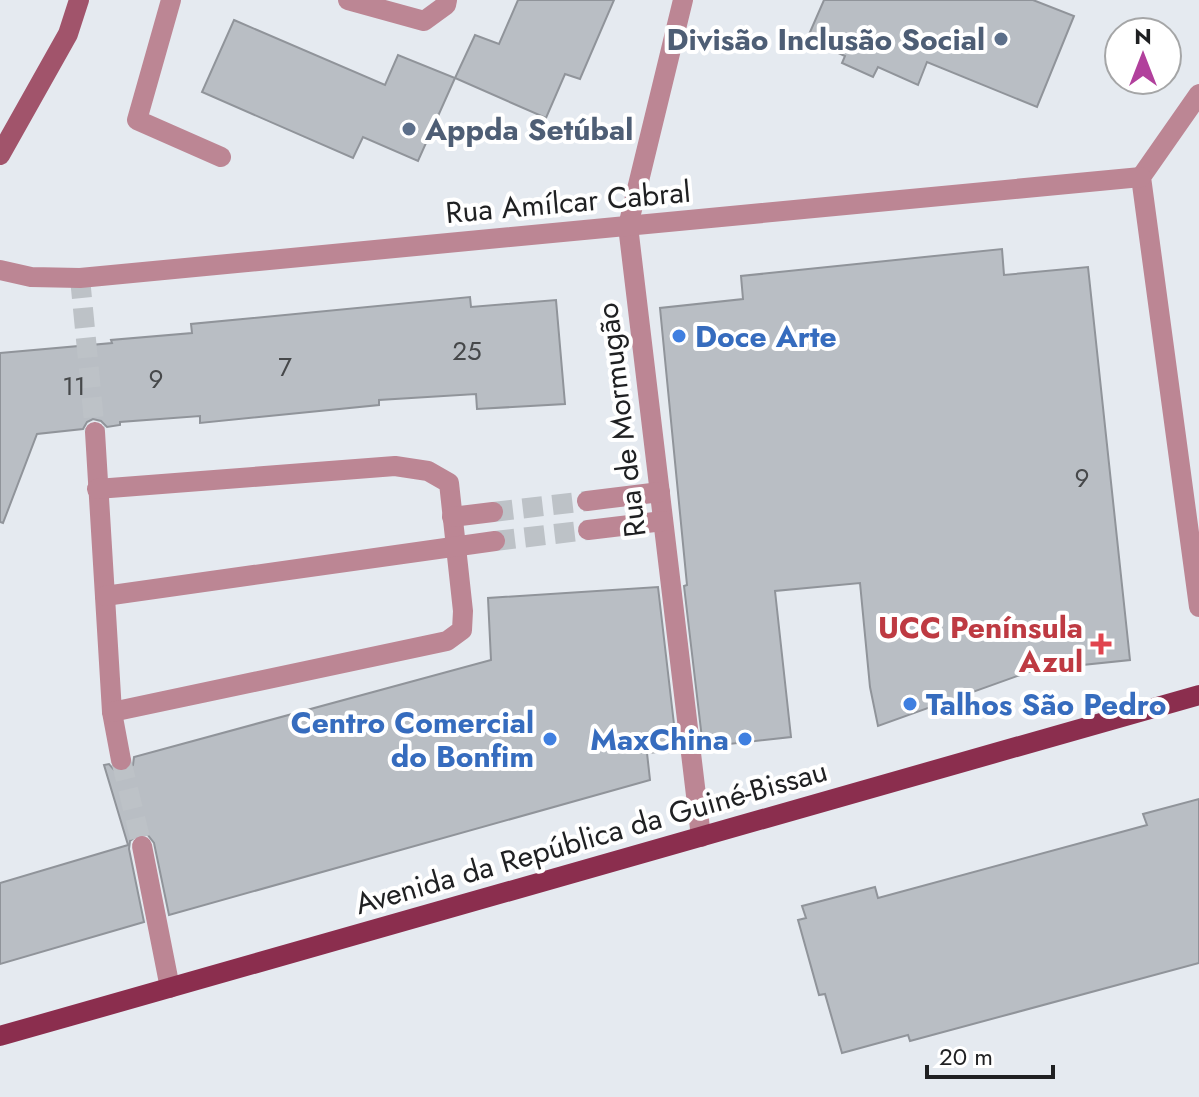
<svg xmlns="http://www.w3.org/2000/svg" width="1199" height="1097" font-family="Jost,sans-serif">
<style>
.building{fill:#b9bec4;stroke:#90949a;stroke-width:2}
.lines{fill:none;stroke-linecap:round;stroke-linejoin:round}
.street-tunnel{stroke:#bdc2c7;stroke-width:20;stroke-dasharray:20 10;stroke-linecap:butt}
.street{stroke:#bc8694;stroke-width:20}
.secondary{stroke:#a1546b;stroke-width:20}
.primary{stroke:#8b2e4e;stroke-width:20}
.service-dot{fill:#5c6f8a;stroke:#fff;stroke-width:3}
.shop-dot{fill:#3f7fe0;stroke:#fff;stroke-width:3}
.health-dot{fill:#e0444e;stroke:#fff;stroke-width:3}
.labels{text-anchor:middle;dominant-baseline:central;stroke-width:8;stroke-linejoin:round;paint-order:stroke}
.number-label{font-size:26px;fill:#46484a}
.service-label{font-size:30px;font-weight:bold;fill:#4e5e75;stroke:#fff;text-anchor:end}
.street-label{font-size:30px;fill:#1f2022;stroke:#fff}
.shop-label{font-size:30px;font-weight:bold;fill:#366cbe;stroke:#fff;text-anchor:start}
.health-label{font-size:30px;font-weight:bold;fill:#be3a42;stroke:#fff;text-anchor:end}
</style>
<rect width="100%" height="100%" fill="#e5eaf0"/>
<g class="building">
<polygon points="518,0 614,0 580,79 565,74 546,118 455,78 475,35 499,44"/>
<polygon points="824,0 1033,0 1074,16 1037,107 927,62 918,85 878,67 873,77 842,63 845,56 807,39"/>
<polygon points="234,20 385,85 398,55 455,78 418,161 363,137 353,158 202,92"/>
<polygon points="1002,249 1004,275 1088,267 1130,660 1034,670 878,726 870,687 860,583 775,591 791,737 703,747 684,586 687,585 660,308 743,299 741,276"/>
<polygon points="470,297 471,307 556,300 565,404 477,409 476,394 379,400 379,405 200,423 200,416 120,422 120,425 107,427 101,421 93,419 87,422 83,429 37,434 3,523 0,522 0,353 112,343 111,340 192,333 191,324"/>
<polygon points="658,587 677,750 647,753 650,780 169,915 154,843 147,834 139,834 130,841 129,849 144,922 0,964 0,883 128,845 104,765 109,764 116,772 124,773 133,765 134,757 491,660 488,598"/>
<polygon points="1199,799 1199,963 910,1041 908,1035 842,1053 825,994 819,995 798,920 806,918 802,906 875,887 878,898 1147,825 1143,814"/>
</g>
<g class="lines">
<g class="street-tunnel">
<polyline points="80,278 95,432"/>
<polyline points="493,512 587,501"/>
<polyline points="495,541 588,530"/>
<polyline points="121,760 142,846"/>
</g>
<g class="street">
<polyline points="171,0 137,120 221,157"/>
<polyline points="348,0 424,21 446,5 447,0"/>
<polyline points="683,0 628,226 701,837"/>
<polyline points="1199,94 1141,177 1199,607"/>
<polyline points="0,270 31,277 80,278 1141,177"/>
<polyline points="95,432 112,712 121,760"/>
<polyline points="97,489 395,466 428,471 449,483 463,611 462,630 447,641 112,712"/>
<polyline points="587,501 660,492"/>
<polyline points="452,517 493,512"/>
<polyline points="588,530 663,521"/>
<polyline points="105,596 495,541"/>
<polyline points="142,846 170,988"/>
</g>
<polyline class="secondary" points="0,155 68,34 79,0"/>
<polyline class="primary" points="0,1036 1199,695"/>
</g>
<g class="service-dot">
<circle cx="1001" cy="39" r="8"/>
<circle cx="409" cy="129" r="8"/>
</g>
<g class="shop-dot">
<circle cx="679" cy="336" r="8"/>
<circle cx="910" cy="704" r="8"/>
<circle cx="550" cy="739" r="8"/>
<circle cx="745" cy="739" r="8"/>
</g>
<path class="health-dot" d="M1097 632h8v8h8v8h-8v8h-8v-8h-8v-8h8z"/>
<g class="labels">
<g class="number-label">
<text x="467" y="351">25</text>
<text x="285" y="367">7</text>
<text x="156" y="379">9</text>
<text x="74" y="386">11</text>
<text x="1082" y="478">9</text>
</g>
<g class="service-label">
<text x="985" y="39">Divisão Inclusão Social</text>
<text x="425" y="129" text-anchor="start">Appda Setúbal</text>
</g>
<g class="street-label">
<text transform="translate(568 202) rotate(-5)">Rua Amílcar Cabral</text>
<text transform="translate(621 420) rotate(-97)">Rua de Mormugão</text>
<text transform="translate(591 837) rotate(-16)">Avenida da República da Guiné-Bissau</text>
</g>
<g class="shop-label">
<text x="695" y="336">Doce Arte</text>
<text x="926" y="704">Talhos São Pedro</text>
<text x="534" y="722" text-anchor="end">Centro Comercial<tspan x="534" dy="34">do Bonfim</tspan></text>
<text x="729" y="739" text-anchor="end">MaxChina</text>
</g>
<g class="health-label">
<text x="1083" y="627">UCC Península<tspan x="1083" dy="34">Azul</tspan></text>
</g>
</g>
<g transform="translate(1143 56)"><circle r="38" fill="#ffffff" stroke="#a5a6a7" stroke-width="2"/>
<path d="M0-6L14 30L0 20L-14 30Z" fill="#b1409c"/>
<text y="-12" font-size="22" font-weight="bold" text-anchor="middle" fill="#1f2022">N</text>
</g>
<path d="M927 1065v12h126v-12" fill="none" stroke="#1f2022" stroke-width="4"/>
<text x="939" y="1065" font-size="24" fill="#1f2022" stroke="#ffffff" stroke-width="6" paint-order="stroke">20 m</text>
</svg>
